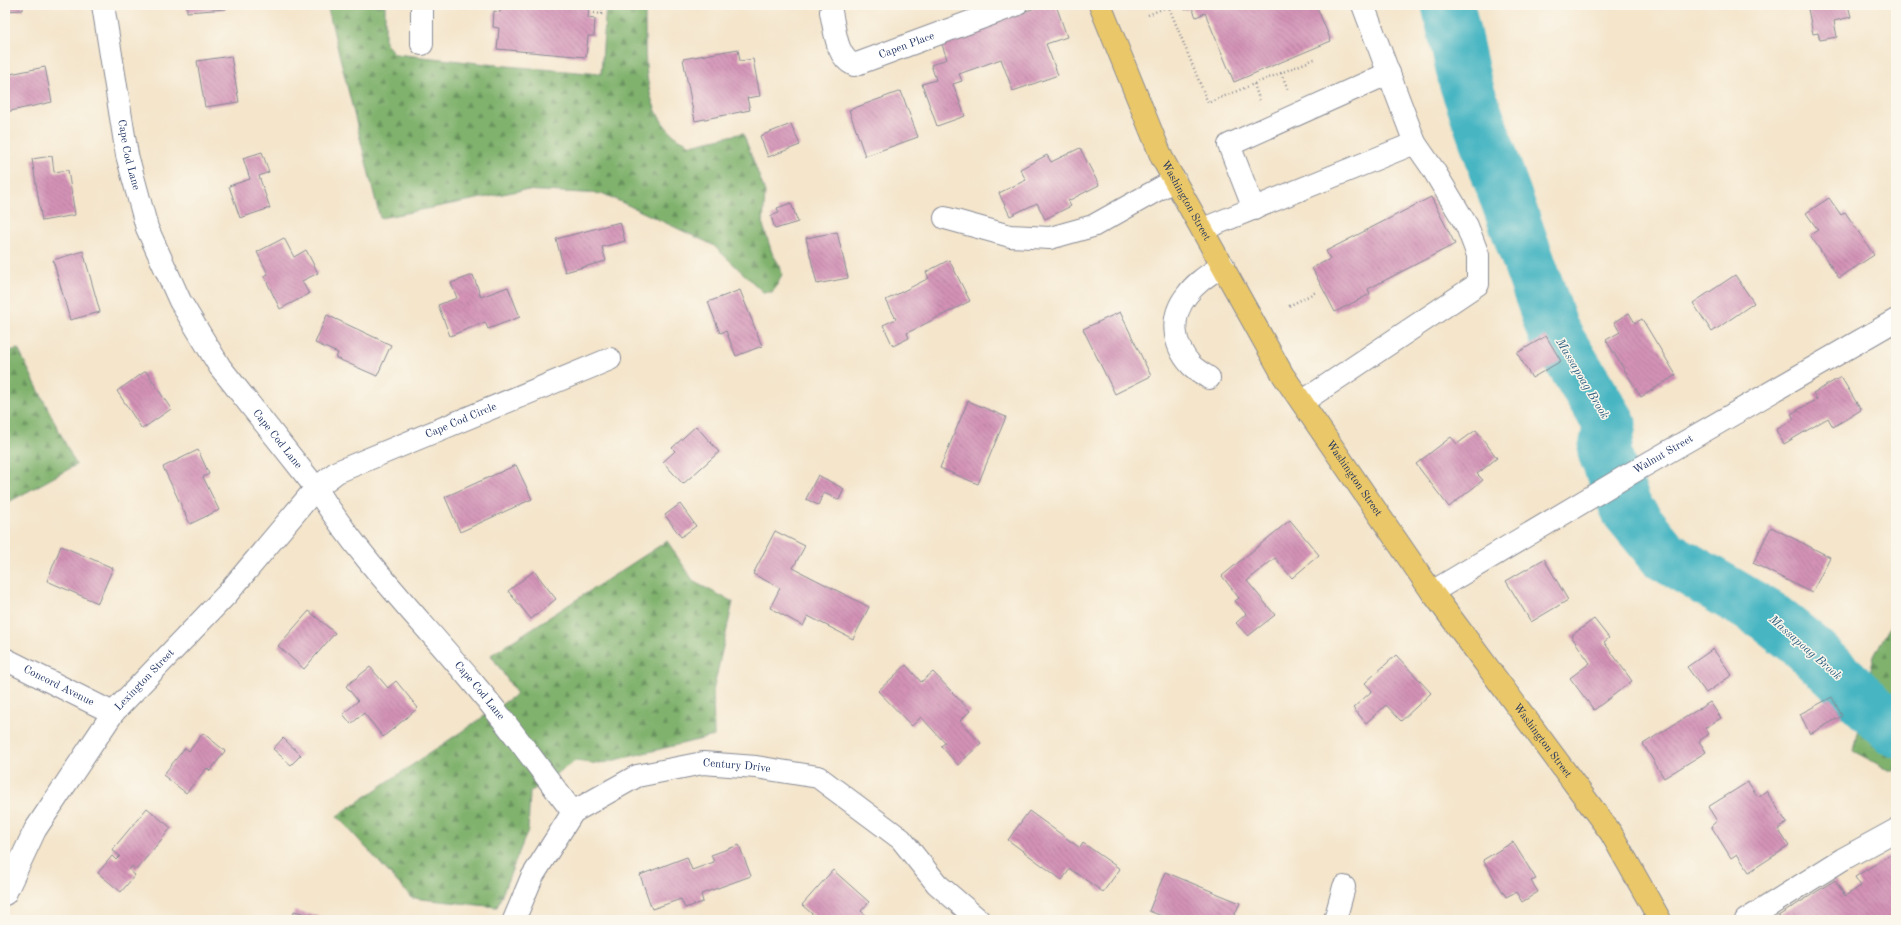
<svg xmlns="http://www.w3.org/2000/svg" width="1901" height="925" font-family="'Old Standard TT',serif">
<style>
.forest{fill:url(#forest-firs);stroke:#4e7066}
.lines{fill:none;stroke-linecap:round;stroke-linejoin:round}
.river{stroke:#47b5c2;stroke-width:53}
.building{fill:url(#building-back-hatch)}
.minor-casing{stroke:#888a94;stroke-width:24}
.major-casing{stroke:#888a94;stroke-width:24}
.path{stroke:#888a94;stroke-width:2.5;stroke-dasharray:1 3;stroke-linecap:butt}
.minor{stroke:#fff;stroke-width:22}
.major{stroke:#eac769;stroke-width:22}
.labels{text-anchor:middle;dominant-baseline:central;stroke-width:3;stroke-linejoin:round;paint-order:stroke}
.street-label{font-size:11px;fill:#1b2f5e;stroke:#fbf7ec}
.water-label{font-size:12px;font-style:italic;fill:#2a5e81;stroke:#fbf7ec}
</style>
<defs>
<pattern id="forest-firs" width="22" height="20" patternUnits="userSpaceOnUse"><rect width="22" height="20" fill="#80b26d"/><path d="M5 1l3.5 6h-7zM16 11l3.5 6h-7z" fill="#68915d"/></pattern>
<pattern id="building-back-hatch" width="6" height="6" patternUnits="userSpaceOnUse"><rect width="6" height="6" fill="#d392b6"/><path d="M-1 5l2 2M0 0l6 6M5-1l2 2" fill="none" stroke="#aa7897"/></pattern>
</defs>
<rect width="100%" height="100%" fill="#fbf7ec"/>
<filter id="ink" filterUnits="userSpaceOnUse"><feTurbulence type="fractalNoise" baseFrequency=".025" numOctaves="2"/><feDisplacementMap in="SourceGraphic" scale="8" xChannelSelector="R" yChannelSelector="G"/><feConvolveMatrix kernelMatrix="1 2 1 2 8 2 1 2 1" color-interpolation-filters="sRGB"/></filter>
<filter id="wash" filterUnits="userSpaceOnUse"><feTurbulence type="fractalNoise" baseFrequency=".012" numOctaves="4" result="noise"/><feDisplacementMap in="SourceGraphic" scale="16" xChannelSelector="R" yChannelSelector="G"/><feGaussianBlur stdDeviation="0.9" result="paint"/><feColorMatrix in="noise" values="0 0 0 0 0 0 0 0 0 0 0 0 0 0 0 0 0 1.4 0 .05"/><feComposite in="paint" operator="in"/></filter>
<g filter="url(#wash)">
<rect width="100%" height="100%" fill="#f4e5cb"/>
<g class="forest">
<path d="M327 5H385V43L395 54 506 66 601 74 606 5H645C646 46 639 107 675 136 680 140 686 142 691 145L743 133 765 192 763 225 772 253 780 266 782 274 777 286 772 292H763L713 245 604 194 523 190 380 218Z"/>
<polygon points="18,349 76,465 5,504 5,352"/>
<polygon points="667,541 694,582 733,602 713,691 714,736 599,764 575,761 530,792 528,830 497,907 412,898 337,816 517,694 491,655"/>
<polygon points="1896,615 1896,770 1889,770 1853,751 1874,656"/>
</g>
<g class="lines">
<polyline class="river" points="1448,5 1465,82 1554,333 1610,424 1604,452 1627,510 1664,555 1768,616 1806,646 1896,731"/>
</g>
<g id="blocks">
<g class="building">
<polygon points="5,5 23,5 23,10 5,11"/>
<polygon points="187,5 225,5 226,9 187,12"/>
<polygon points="501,5 596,5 596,7 589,7 588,18 595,19 594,36 588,36 586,57 497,49 499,28 493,27 494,11 500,12"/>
<polygon points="729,5 739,5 729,8"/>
<polygon points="1043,5 1056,5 1067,37 1046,44 1058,75 1013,91 1001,59 959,74 962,81 953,84 965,116 937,126 922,84 936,80 931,65 947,59 939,36 963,34"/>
<polygon points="1183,5 1316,5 1331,41 1234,82 1205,13 1196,17 1192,8 1185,10"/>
<polygon points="1825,5 1848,5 1851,17 1834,21 1837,37 1820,40 1818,33 1813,34 1808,9"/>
<polygon points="738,49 740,61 753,59 760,96 747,98 750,110 695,121 683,59"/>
<polygon points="231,56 239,102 205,107 197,61"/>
<polygon points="45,67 52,102 6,112 5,75"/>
<polygon points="901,91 918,137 865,156 849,110"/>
<polygon points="791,124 800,145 768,157 760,136"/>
<polygon points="1080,148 1099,185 1068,201 1071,206 1045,219 1037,203 1010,216 999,193 1026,180 1020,169 1047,155 1051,162"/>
<polygon points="262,152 269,172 259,176 270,208 240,218 229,186 250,179 243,158"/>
<polygon points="52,156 54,172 68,170 75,215 42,221 32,159"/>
<polygon points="1431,197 1455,244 1368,289 1370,294 1335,312 1312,268 1330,259 1326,251"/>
<polygon points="1829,198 1841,215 1845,212 1874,255 1839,278 1810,235 1818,230 1806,213"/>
<polygon points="791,203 798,222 775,229 771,216 779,213 777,208"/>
<polygon points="620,222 625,241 602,247 606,261 565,272 556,239"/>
<polygon points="837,232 848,278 817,284 806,238"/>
<polygon points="284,238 294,257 306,250 318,273 302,281 309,294 280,309 264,276 268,274 257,252"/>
<polygon points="83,251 100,312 70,320 53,260"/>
<polygon points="949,260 970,301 907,333 909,338 893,346 883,325 896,319 886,300 929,278 926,272"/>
<polygon points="473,275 481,297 508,287 520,317 488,329 485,322 450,336 438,305 457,298 451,283"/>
<polygon points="1735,275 1754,303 1712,332 1693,303"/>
<polygon points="740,290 762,346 736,356 726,331 720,333 708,302"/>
<polygon points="1120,312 1151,376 1115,394 1083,329"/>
<polygon points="1629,313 1635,323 1642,319 1676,375 1641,397 1606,340 1620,332 1614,322"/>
<polygon points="327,315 391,345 377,376 336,358 338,353 315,343"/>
<polygon points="1546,336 1561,361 1532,378 1517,353"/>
<polygon points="146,371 171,409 142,429 117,391"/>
<polygon points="1841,377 1861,410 1833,427 1828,418 1784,444 1776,430 1794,419 1791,414 1817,399 1813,393"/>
<polygon points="968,401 1006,417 978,484 940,468"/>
<polygon points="696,426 719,452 683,484 663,462 675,451 672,448"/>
<polygon points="1476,430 1497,458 1477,474 1483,480 1449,507 1416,464 1451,437 1457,444"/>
<polygon points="198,450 209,474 203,477 219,510 190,524 163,467"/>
<polygon points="516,465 532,499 460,532 445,497"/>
<polygon points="818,475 844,489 839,500 824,493 818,505 806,499"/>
<polygon points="680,504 696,526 681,537 665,515"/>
<polygon points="1290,520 1319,555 1292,578 1275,558 1247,581 1275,615 1248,636 1236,623 1246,614 1235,601 1239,598 1222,576"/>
<polygon points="1771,527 1830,557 1812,593 1753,563"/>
<polygon points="775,531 805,546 793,568 869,607 853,639 808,616 803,626 770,608 780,588 753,574"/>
<polygon points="61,546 113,568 98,603 47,581"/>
<polygon points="1544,559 1568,600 1531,622 1506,581"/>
<polygon points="534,571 556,599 531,619 508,591"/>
<polygon points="309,611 335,633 304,669 278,646"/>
<polygon points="1594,619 1609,638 1604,642 1632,681 1594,710 1570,678 1590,663 1571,636"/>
<polygon points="1713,649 1732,675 1706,693 1687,667"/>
<polygon points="1396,655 1431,693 1401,721 1386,705 1366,723 1353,708 1372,691 1365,683"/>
<polygon points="906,665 921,682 933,672 970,711 960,721 981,743 958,765 941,746 945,743 921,717 912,726 878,691"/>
<polygon points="370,667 388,688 396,681 418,708 383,737 364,713 351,724 343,714 358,701 346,686"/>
<polygon points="1832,697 1842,716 1810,734 1800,714"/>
<polygon points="1710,702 1721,718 1705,728 1709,734 1699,741 1706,752 1664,778 1643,744"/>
<polygon points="203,733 225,751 210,771 207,768 186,793 163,775 185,748 189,751"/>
<polygon points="283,738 301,755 291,765 273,749"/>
<polygon points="1748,782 1758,797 1766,791 1787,823 1778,829 1789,846 1749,872 1737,854 1731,858 1711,826 1717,821 1708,807"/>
<polygon points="147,808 171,828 136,870 132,866 129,870 135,875 121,892 98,873 112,856 116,860 120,856 112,850"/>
<polygon points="1029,811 1080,848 1083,843 1120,869 1103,892 1070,869 1062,880 1008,840"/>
<polygon points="1513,842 1536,879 1531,881 1538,892 1522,902 1516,892 1506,897 1483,860"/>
<polygon points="739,845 751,876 701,894 703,902 685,908 681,899 652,909 640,875 687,857 692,870 714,862 711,855"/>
<polygon points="1896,851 1896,920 1772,920 1835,880 1845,896 1861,886 1855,877"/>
<polygon points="833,870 869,902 861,911 871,920 819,920 802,905"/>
<polygon points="1165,872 1240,903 1232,920 1172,920 1149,911"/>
<polygon points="294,911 326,918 325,920 292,920"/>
</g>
</g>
</g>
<g filter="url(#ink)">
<use href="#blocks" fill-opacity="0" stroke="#888a94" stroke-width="1"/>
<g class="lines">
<defs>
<g id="minor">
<path id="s1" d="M103 5 127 155 147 228 180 301 220 367 316 488C359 558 422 621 474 684 509 725 540 770 573 812"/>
<polyline points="422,5 422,44"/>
<path id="s2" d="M831 12C835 30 836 57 854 65L1016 5"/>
<polyline points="1254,209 1229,145 1389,73"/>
<polyline points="945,218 1010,236 1050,238 1093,226 1175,180"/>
<polyline points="1203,229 1415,143 1363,5"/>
<path d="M1209 378C1203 374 1196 370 1191 365 1173 345 1169 317 1187 295 1196 282 1210 274 1223 265"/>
<polyline points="1302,402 1478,284 1478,255 1467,226 1433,169 1415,143"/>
<path id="s3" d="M1432 592 1628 475 1896 320"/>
<path id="s4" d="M5 659 113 713"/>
<path id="s5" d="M5 894 35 830 113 713 227 594 316 488 337 472 610 359"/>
<path id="s6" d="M514 920 532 877 573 812 637 776 703 763 756 767 818 777 901 839 937 884 979 920"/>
<polyline points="1335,920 1344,887"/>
<polyline points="1746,920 1843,859 1896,830"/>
</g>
<g id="major">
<path id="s7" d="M1100 5 1162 158 1283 375 1432 592 1611 833 1660 920"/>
</g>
</defs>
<use href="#minor" class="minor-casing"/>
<use href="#major" class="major-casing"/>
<g class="path">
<polyline points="1168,5 1208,103 1317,58"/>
<polyline points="594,13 602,14 602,5"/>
<polyline points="1148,15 1169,6"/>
<polyline points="1281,73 1288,89"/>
<polyline points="1254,84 1260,102"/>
<polyline points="1289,306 1316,292"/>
</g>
<use href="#minor" class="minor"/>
<use href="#major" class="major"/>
</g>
</g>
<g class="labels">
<g class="street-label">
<text stroke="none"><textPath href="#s2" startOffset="116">Capen Place</textPath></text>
<text stroke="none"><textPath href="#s1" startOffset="152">Cape Cod Lane</textPath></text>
<text stroke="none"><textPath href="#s7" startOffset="214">Washington Street</textPath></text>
<text stroke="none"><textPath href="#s5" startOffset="675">Cape Cod Circle</textPath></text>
<text stroke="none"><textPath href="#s1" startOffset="477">Cape Cod Lane</textPath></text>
<text stroke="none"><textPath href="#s3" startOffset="269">Walnut Street</textPath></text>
<text stroke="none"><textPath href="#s7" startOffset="539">Washington Street</textPath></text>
<text stroke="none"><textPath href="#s5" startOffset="257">Lexington Street</textPath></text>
<text stroke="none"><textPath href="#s4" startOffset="60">Concord Avenue</textPath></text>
<text stroke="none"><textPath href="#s1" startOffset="800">Cape Cod Lane</textPath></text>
<text stroke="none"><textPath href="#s7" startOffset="862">Washington Street</textPath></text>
<text stroke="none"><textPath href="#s6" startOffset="298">Century Drive</textPath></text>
</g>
<g class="water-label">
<text transform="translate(1582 379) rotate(59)">Massapoag Brook</text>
<text transform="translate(1805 648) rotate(41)">Massapoag Brook</text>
</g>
</g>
<rect width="1901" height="925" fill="none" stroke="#fbf7ec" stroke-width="20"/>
</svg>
